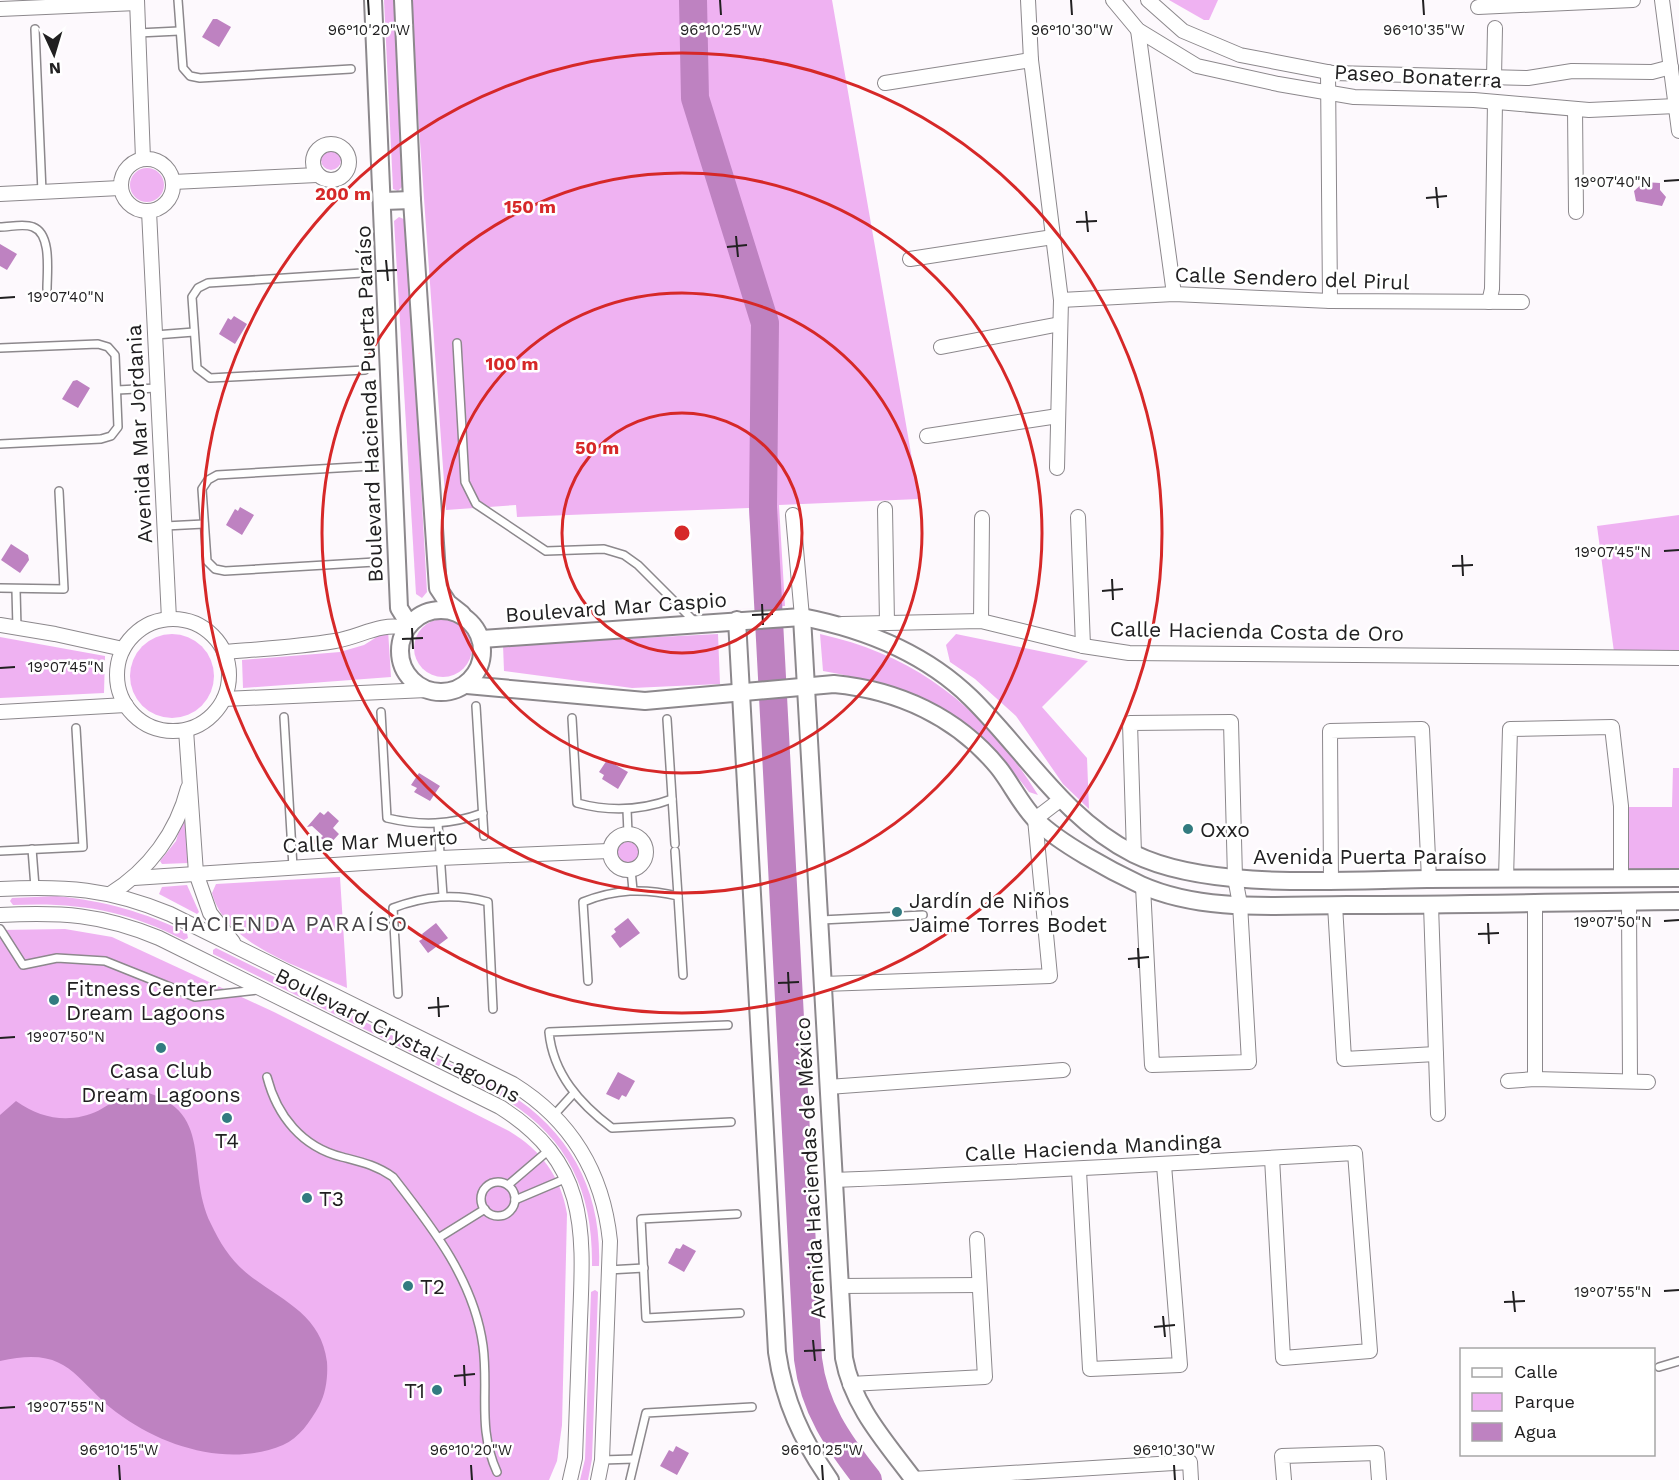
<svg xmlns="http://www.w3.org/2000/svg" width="1679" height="1480" font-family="'Work Sans',sans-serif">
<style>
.green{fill:#efb2f2}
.water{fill:#be82c1}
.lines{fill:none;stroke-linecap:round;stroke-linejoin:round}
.river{stroke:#be82c1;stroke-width:28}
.service-casing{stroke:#8c888c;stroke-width:10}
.minor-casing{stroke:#8c888c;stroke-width:16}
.tertiary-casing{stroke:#8c888c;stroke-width:20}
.service{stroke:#fff;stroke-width:7}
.minor{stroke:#fff;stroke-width:14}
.tertiary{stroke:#fff;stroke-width:16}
.ticks{fill:none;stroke:#212021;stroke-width:2}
.ring{fill:none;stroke:#d62828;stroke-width:3}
.poi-dot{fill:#327b80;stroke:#fff;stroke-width:2}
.labels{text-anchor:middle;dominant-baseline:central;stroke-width:5;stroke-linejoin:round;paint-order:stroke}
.street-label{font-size:21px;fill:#212021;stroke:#fff}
.poi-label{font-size:21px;fill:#212021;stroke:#fff;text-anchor:start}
.neighbourhood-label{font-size:22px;letter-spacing:1.5px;fill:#494649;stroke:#fff}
.ticks-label{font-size:15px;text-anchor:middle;fill:#212021;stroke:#fff;stroke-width:5;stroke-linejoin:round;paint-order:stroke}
.centre{fill:#d62828;stroke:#fff;stroke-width:3}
.ring-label{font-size:18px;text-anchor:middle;font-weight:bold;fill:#d62828;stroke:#fff;stroke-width:5;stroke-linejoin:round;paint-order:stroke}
</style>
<rect width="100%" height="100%" fill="#fdf9fd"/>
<g class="green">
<polygon points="384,0 394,0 402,187 398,191 393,189"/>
<polygon points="410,0 832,0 919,499 779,505 785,606 714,611 756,608 749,508 517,517 516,505 446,510"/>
<polygon points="1169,0 1218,0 1209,20 1204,20"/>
<circle cx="331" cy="160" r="10"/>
<circle cx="147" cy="185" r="17"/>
<polygon points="399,217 406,220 427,592 422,598 416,594 394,221"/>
<polygon points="1679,515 1679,650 1614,652 1597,526"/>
<circle cx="443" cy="648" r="29"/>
<polygon points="388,630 391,677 243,688 242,660 340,652 364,645"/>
<circle cx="172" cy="676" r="42"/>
<polygon points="718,634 720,684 632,688 504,671 503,645"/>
<path d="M820 634C919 656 985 710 1038 795L1029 792C970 714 918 688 823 671Z"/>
<polygon points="956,634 1088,661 1042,707 1087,758 1089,809 1063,784 1016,716 975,679 950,662 946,645"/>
<polygon points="0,637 105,656 104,693 0,698"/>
<polygon points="1673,768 1679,768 1679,869 1628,869 1629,807 1672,807"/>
<polygon points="185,820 189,863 162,864 160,861 176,841 182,821"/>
<circle cx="628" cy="853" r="11"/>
<path d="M340 877 347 988C302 967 226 946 212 893L216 884Z"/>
<polygon points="187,885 199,912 197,914 159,894 162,887"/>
<path d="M57 896C104 901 145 912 187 933L188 938 184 940C126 910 77 902 13 905L10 901 12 898Z"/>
<path d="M65 929 112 937 274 1012 509 1131C541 1150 561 1177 567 1214L562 1425 557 1461 549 1480H0V930Z"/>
<path d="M216 948 508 1093C571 1132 602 1192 599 1266H592C593 1192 569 1139 505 1099L213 954V950Z"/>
<polygon points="595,1290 598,1292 592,1459 588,1480 580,1480 585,1459 591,1292"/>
</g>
<g class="water">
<polygon points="213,19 217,19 231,27 219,47 202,37"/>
<polygon points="1644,182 1660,183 1660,190 1666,197 1662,206 1636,201 1634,191"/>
<polygon points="0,244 17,254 7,270 0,266"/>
<polygon points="234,316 247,324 235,344 219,334 228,318 231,320"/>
<polygon points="77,380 90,388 78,408 62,399 73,381"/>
<polygon points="240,507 254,515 242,535 226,525 235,509 238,511"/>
<polygon points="11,544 28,555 29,560 20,573 1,560"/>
<polygon points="607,760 628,772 618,789 602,779 604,775 599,772"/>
<polygon points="419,773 440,786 430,801 414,792 417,788 411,785"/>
<polygon points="328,811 339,821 333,828 339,834 329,845 321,838 323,836 312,826 307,827 320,812 324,815"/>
<polygon points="628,918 640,933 620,948 611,936 616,932 614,929"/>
<polygon points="436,923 448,938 428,953 419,941 424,938 422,934"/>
<polygon points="618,1072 635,1081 626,1097 622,1095 619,1100 606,1094"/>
<path d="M127 1088C220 1103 183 1166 211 1224 220 1243 231 1261 249 1275 282 1301 321 1314 327 1362 328 1377 326 1393 319 1406 310 1422 299 1438 283 1445 231 1467 167 1448 123 1417 74 1383 73 1344 0 1361V1115L16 1101C53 1128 97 1123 127 1088Z"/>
<polygon points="683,1244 696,1251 684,1272 668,1263 676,1248 680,1249"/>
<polygon points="676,1446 689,1453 677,1475 660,1466 669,1450 673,1452"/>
</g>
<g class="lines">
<path class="river" d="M693 0 695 98 765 323 763 507 808 1359C814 1408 838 1442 868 1480"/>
<defs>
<g id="service">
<polyline points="178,0 183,68 190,76 200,78 351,69"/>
<polyline points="35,29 42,192"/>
<polyline points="138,33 179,31"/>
<path d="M0 227C10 227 24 223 33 227 52 234 47 272 47 289"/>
<polyline points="362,273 208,283 198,288 192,297 197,368 210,378 365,370"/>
<polyline points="155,335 194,332"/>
<polyline points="457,343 465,482 476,504 546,551 604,549 624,555 638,565 694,621"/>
<polyline points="0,348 98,344 108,347 115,355 118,427 111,436 101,439 0,444"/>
<polyline points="117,390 157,388"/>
<polyline points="372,466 217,475 208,480 202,489 207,561 215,569 225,571 375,562"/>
<polyline points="165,526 204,524"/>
<polyline points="0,588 64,589 59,491"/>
<polyline points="16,590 17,628"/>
<polyline points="476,706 484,836"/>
<path d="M381 712 387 818C421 826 450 825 483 813"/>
<polyline points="284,717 293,867"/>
<path d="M572 718 577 803C610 812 640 811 672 799"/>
<polyline points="667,719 675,844"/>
<polyline points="627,810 628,833"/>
<polyline points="438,824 443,896"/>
<polyline points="32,849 35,887"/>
<polyline points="0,851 83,847 76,728"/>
<polyline points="675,851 678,896"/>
<polyline points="631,870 633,890"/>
<polyline points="821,920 923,915"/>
<polyline points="0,929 23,965 57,958 105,961 195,997 257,990"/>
<path d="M588 981 583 902C615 889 644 888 678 896L683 975"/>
<path d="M398 994 393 908C425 896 454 893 488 902L493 1009"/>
<path d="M728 1025 549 1032C553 1074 580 1104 612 1128L731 1122"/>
<path d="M267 1077C277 1116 302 1147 342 1157 361 1162 376 1165 393 1177 432 1227 474 1280 483 1346 489 1391 477 1428 497 1472"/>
<polyline points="554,1115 574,1093"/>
<circle cx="498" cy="1199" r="17"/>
<polyline points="508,1185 549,1150"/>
<polyline points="515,1200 567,1178"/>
<polyline points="737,1214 641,1219 646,1318 740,1313"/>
<polyline points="440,1237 485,1209"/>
<polyline points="608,1270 644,1268"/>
<polyline points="1659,1367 1679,1361"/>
<polyline points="602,1460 634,1459"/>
<polyline points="630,1480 646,1413 752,1407"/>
</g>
<g id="minor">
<polyline points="137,0 143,159"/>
<polyline points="1028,0 1031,60 1061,300 1057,468"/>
<polyline points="1113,0 1138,30 1197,66 1278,84 1354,97 1474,100 1589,110 1676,106"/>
<polyline points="1148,0 1183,31 1240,55 1333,73 1528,78 1572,71 1652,72 1671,67"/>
<polyline points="1662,0 1679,131"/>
<polyline points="1478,7 1633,0"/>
<polyline points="0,9 137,3"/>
<polyline points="1138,30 1174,294"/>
<polyline points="1328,72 1330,301"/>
<polyline points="1494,77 1495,28"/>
<polyline points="885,83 1031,60"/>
<polyline points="1575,109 1576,212"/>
<circle cx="331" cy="162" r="18"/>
<circle cx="147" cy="185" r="26"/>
<polyline points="173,182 317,175"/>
<polyline points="0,194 120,188"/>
<polyline points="149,211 169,619"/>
<polyline points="910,259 1053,237"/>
<polyline points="1061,300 1174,294 1330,301 1522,302"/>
<polyline points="1489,302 1492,289 1495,102"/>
<polyline points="941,347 1060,324"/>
<polyline points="927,436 1058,416"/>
<polyline points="885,509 887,623"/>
<polyline points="793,515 802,617"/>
<polyline points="1078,517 1083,646"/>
<circle cx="173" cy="675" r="56"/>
<polyline points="981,621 982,518"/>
<polyline points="842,624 981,621 1083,646 1129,653 1679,658"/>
<polyline points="0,625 55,634 123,649"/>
<path d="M224 652C261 649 298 647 335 641 360 637 380 622 406 628"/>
<polyline points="224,699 427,690"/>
<polyline points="0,712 126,705"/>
<polyline points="186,730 196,873 210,913 233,942"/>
<circle cx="628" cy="852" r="18"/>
<polyline points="1134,854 1130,723 1231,722 1235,878 1240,904 1249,1062 1152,1065 1143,886"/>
<polyline points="134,878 440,858 609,851"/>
<polyline points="1506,879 1510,729 1612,727 1621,806 1621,879"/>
<polyline points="1331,881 1330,731 1422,729 1429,879"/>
<path d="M0 889C66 886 108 888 170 914L513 1084C571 1120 603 1173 610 1241L602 1460 598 1480"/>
<path d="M110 894C149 870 177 832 188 788"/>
<polyline points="1629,903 1630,1080"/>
<polyline points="1335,905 1344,1059 1436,1054"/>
<polyline points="1431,905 1438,1114"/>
<path d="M0 915C62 912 101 914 159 938L500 1107C588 1163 584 1227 580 1320 578 1366 577 1412 575 1458L570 1480"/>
<polyline points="823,984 1050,976 1035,819 1060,800"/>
<polyline points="1535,1079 1535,903"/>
<polyline points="1508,1081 1535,1079 1648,1082"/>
<polyline points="828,1087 1063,1070"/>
<polyline points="1079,1171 1090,1369 1180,1365 1164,1165"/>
<path d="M833 1180C1008 1173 1181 1163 1355 1153L1370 1351 1283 1358 1272 1158"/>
<polyline points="839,1286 979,1285"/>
<polyline points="850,1384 985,1377 977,1239"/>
<polyline points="913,1479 1190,1462 1191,1480"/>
<polyline points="1284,1480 1282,1456 1377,1453 1379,1480"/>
</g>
<g id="tertiary">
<polyline points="373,0 399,608 409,624"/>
<polyline points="403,0 412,200 438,588 448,603 462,614"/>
<polyline points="383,201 412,200"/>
<circle cx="441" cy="651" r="41"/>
<path d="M802 617 844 1358C853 1407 885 1441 914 1480"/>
<path d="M737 620 777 1352C784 1401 802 1440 830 1480"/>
<path d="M482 639 802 617C864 629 925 653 971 698 1025 751 1064 819 1134 854 1209 891 1343 880 1427 879 1511 878 1595 879 1679 878"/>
<path d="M467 685 645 701 834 684C898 690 957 717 998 767 1011 783 1021 805 1036 820 1059 843 1111 871 1141 885 1204 913 1280 905 1347 905 1457 905 1568 902 1679 901"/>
</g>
</defs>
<use href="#service" class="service-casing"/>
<use href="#minor" class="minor-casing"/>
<use href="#tertiary" class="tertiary-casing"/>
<use href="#service" class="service"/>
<use href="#minor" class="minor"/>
<use href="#tertiary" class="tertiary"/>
</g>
<path class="ticks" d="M368 0 369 15M720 0 721 15M1071 0 1072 15M1423 0 1424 15M1664 181 1679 180M1436 187 1438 208M1426 198 1447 196M1086 211 1088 232M1076 222 1097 221M736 236 738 257M727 247 747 245M386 260 388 281M377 271 397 270M0 298 15 297M1664 551 1679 550M1462 555 1463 576M1452 566 1473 565M1112 579 1113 600M1102 591 1123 589M762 604 763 625M752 615 773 614M412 628 413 649M402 639 423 638M0 668 15 667M1664 921 1679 920M1488 923 1489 944M1478 934 1499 933M1138 948 1139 968M1128 959 1149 957M788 972 789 993M778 983 799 982M438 997 439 1017M428 1008 449 1006M0 1038 15 1037M1513 1291 1515 1312M1664 1291 1679 1290M1504 1302 1525 1301M1163 1316 1165 1337M1154 1327 1175 1325M813 1340 815 1361M804 1351 825 1350M464 1365 465 1386M454 1376 475 1374M0 1408 15 1407M119 1465 120 1480M471 1465 472 1480M822 1465 823 1480M1174 1465 1175 1480"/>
<g class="ring">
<circle cx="682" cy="533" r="120"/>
<circle cx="682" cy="533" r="240"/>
<circle cx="682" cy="533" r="360"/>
<circle cx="682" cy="533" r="480"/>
</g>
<g class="poi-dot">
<circle cx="1188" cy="829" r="6"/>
<circle cx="897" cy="912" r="6"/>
<circle cx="54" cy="1000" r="6"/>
<circle cx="161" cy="1048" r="6"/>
<circle cx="227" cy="1118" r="6"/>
<circle cx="307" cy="1198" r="6"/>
<circle cx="408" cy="1286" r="6"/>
<circle cx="437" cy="1390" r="6"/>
</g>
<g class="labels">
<g class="street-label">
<text transform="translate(1418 76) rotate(3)">Paseo Bonaterra</text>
<text transform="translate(1292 278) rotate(2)">Calle Sendero del Pirul</text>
<text transform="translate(369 404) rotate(-92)">Boulevard Hacienda Puerta Paraíso</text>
<text transform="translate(139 434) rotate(-93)">Avenida Mar Jordania</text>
<text transform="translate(616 607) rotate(-4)">Boulevard Mar Caspio</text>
<text transform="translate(1257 631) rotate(1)">Calle Hacienda Costa de Oro</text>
<text transform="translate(370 841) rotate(-3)">Calle Mar Muerto</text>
<text x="1370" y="856">Avenida Puerta Paraíso</text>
<text transform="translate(398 1035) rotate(27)">Boulevard Crystal Lagoons</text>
<text transform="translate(1093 1147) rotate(-3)">Calle Hacienda Mandinga</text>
<text transform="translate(810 1168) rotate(-93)">Avenida Haciendas de México</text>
</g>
<g class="poi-label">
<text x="1200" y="829">Oxxo</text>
<text x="909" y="900">Jardín de Niños<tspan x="909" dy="24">Jaime Torres Bodet</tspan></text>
<text x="66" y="988">Fitness Center<tspan x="66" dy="24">Dream Lagoons</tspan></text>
<text x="161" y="1070" text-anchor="middle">Casa Club<tspan x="161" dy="24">Dream Lagoons</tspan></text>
<text x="227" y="1140" text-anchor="middle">T4</text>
<text x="319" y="1198">T3</text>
<text x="420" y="1286">T2</text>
<text x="425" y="1390" text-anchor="end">T1</text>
</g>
<g class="neighbourhood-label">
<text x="291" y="923">HACIENDA PARAÍSO</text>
</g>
</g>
<g class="ticks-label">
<text x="369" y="35">96°10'20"W</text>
<text x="721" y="35">96°10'25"W</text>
<text x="1072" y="35">96°10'30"W</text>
<text x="1424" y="35">96°10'35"W</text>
<text x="1613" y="187">19°07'40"N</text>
<text x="66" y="302">19°07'40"N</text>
<text x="1613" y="557">19°07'45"N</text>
<text x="66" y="672">19°07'45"N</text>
<text x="1613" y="927">19°07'50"N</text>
<text x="66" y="1042">19°07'50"N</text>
<text x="1613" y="1297">19°07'55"N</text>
<text x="66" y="1412">19°07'55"N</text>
<text x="119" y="1455">96°10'15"W</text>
<text x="471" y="1455">96°10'20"W</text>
<text x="822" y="1455">96°10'25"W</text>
<text x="1174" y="1455">96°10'30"W</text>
</g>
<circle cx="682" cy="533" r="9" class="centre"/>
<g class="ring-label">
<text x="343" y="200">200 m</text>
<text x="530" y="213">150 m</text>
<text x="512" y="370">100 m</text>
<text x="597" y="454">50 m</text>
</g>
<rect x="1460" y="1348" width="195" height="108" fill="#ffffff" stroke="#a6a6a6" stroke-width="1.5"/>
<rect x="1472" y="1368" width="30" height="9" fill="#ffffff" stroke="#a6a6a6" stroke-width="1.5"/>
<text x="1514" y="1378" font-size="18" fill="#212021">Calle</text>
<rect x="1472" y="1393" width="30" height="18" fill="#efb2f2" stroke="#a6a6a6" stroke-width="1.5"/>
<text x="1514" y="1408" font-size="18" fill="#212021">Parque</text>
<rect x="1472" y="1423" width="30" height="18" fill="#be82c1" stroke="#a6a6a6" stroke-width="1.5"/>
<text x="1514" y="1438" font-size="18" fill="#212021">Agua</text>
<g transform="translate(54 54) rotate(176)" stroke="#ffffff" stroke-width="4.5" paint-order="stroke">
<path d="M0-4.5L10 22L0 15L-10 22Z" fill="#212021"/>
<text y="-9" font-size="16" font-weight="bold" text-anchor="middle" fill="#212021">N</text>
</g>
</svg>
